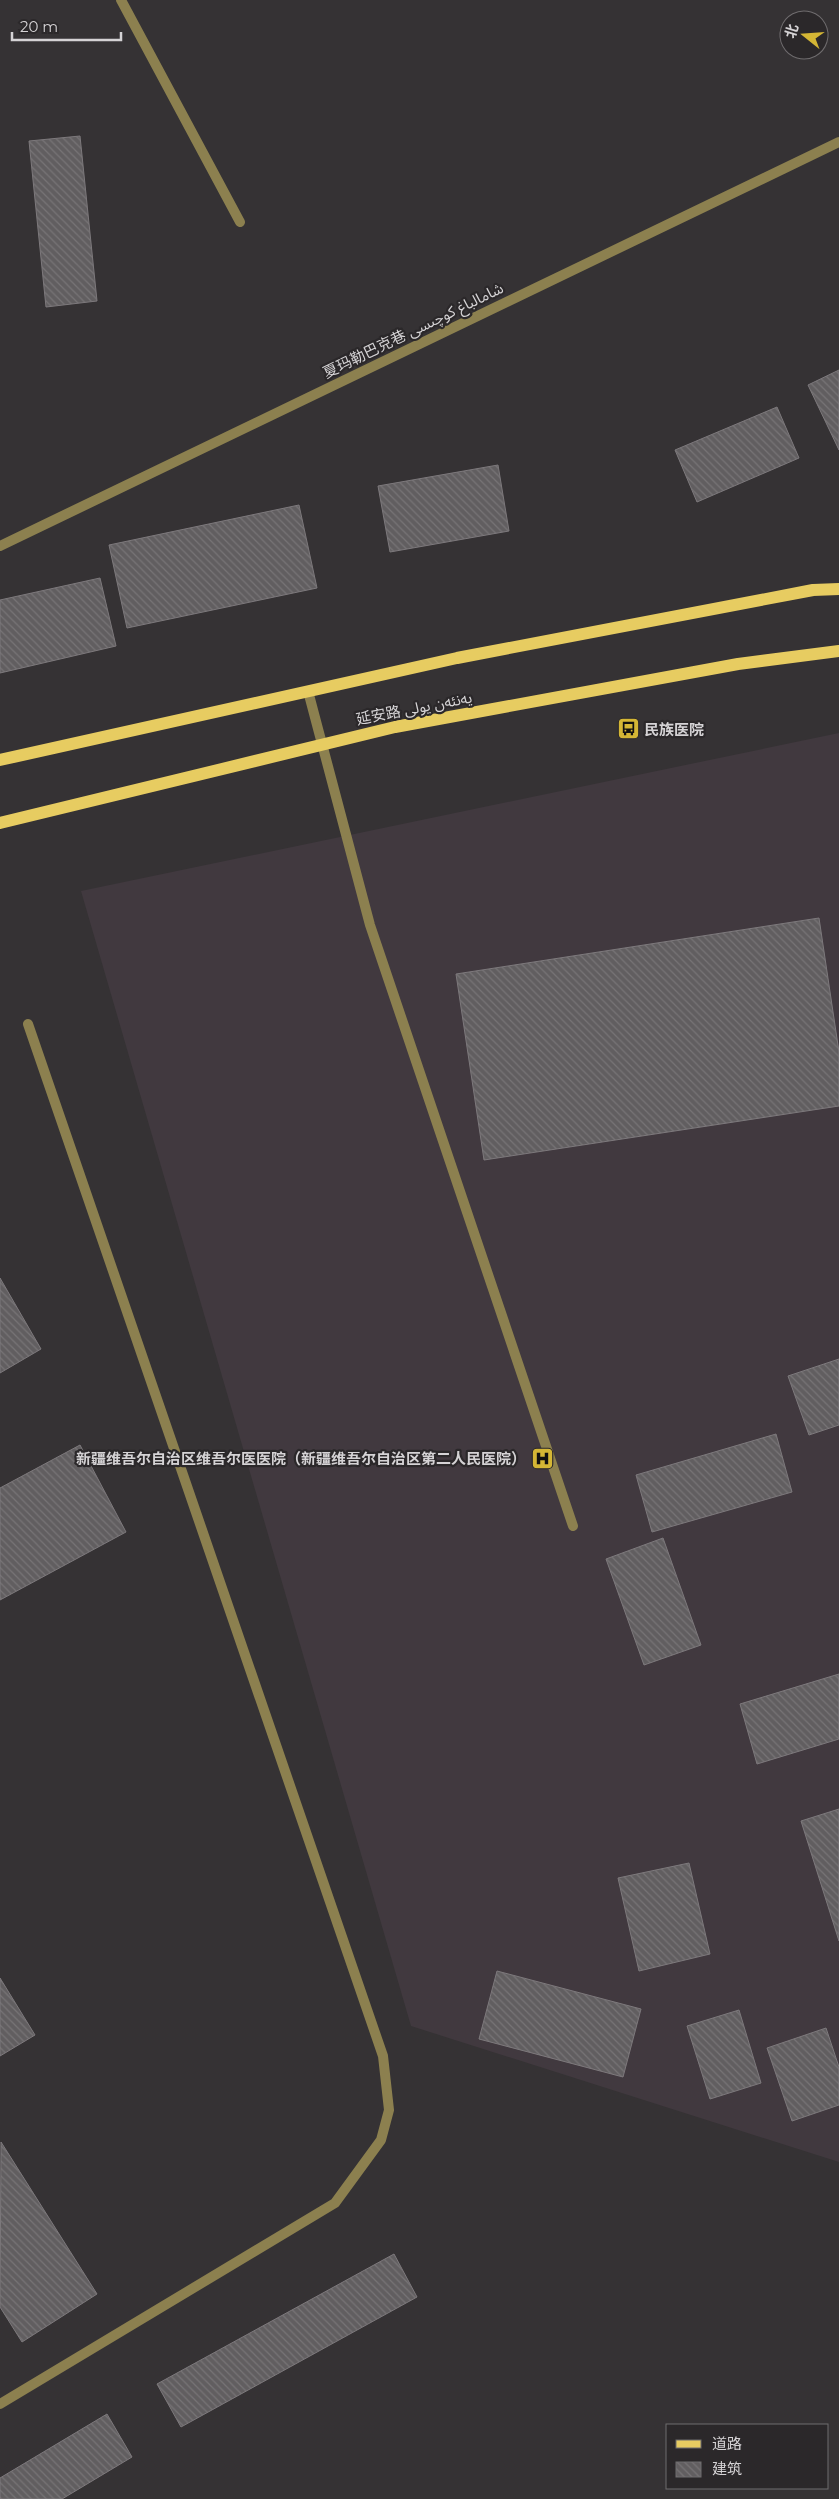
<svg xmlns="http://www.w3.org/2000/svg" width="839" height="2499" font-family="Montserrat,'Noto Sans Arabic','Noto Sans SC',sans-serif">
<style>
.built{fill:#41393f}
.building{fill:url(#building-back-hatch);stroke:#7d797c}
.lines{fill:none;stroke-linecap:round;stroke-linejoin:round}
.lane{stroke:#8c804f;stroke-width:10}
.street{stroke:#8c804f;stroke-width:10}
.primary{stroke:#e7cc61;stroke-width:12}
.labels{text-anchor:middle;dominant-baseline:central;stroke-width:4.5;stroke-linejoin:round;paint-order:stroke}
.street-label{font-size:15px;fill:#d5d3d5;stroke:#2b282a}
.poi-label{font-size:15px;font-weight:bold;fill:#d5d3d5;stroke:#2b282a;text-anchor:start}
</style>
<defs>
<pattern id="building-back-hatch" width="6" height="6" patternUnits="userSpaceOnUse" patternTransform="scale(1.25)"><rect width="6" height="6" fill="#615e60"/><path d="M-1 5l2 2M0 0l6 6M5-1l2 2" fill="none" stroke="#777476"/></pattern>
</defs>
<rect width="100%" height="100%" fill="#353234"/>
<polygon class="built" points="839,733 839,2162 411,2026 81,891"/>
<g class="building">
<polygon points="80,136 97,301 46,307 29,141"/>
<polygon points="839,370 839,450 808,385"/>
<polygon points="777,407 799,458 697,502 675,450"/>
<polygon points="498,465 509,531 390,552 378,486"/>
<polygon points="299,505 317,588 127,628 109,545"/>
<polygon points="100,578 116,646 0,673 0,600"/>
<polygon points="819,918 839,1052 839,1106 484,1160 456,974"/>
<polygon points="0,1278 41,1349 0,1373"/>
<polygon points="839,1359 839,1425 809,1435 788,1376"/>
<polygon points="776,1434 792,1492 652,1532 636,1475"/>
<polygon points="80,1445 126,1532 0,1600 0,1488"/>
<polygon points="663,1538 701,1645 644,1665 606,1559"/>
<polygon points="839,1674 839,1739 757,1764 740,1704"/>
<polygon points="839,1809 839,1941 801,1821"/>
<polygon points="689,1863 710,1954 639,1971 618,1878"/>
<polygon points="497,1971 641,2009 623,2077 479,2039"/>
<polygon points="0,1978 35,2035 0,2056"/>
<polygon points="739,2010 761,2083 710,2099 687,2026"/>
<polygon points="826,2028 839,2067 839,2105 792,2121 767,2048"/>
<polygon points="1,2142 97,2294 22,2342 0,2307"/>
<polygon points="394,2254 417,2297 181,2427 157,2384"/>
<polygon points="107,2414 132,2457 62,2499 0,2499 0,2478"/>
</g>
<g class="lines">
<polyline class="lane" points="0,2404 335,2203 381,2140 389,2110 383,2056 28,1024"/>
<g class="street">
<polyline points="121,0 240,222"/>
<polyline points="0,546 839,142"/>
<polyline points="308,691 370,925 573,1526"/>
</g>
<g class="primary">
<polyline points="0,760 457,658 813,590 839,589"/>
<polyline points="0,823 395,727 738,664 839,651"/>
</g>
</g>
<defs>
<symbol id="bus-square" viewBox="-11 -11 22 22"><rect x="-9" y="-9" width="18" height="18" rx="4" fill="#d4b635" stroke="#2b282a"/><path d="M-5-6H5V4H4V6H2V4H-2V6H-4V4H-5ZM-3.5-4V0h7V-4ZM-3.5 1.2v1.5H-2V1.2ZM2 1.2v1.5H3.5V1.2Z" fill="#111"/></symbol>
<symbol id="hospital-square" viewBox="-11 -11 22 22"><rect x="-9" y="-9" width="18" height="18" rx="4" fill="#d4b635" stroke="#2b282a"/><path d="M-5-5h3v3.5h4V-5h3V5h-3V1.5h-4V5h-3Z" fill="#111"/></symbol>
</defs>
<g fill-rule="evenodd">
<use href="#bus-square" x="616" y="716" width="25" height="25"/>
<use href="#hospital-square" x="530" y="1446" width="25" height="25"/>
</g>
<g class="labels">
<g class="street-label">
<text transform="translate(413 330) rotate(-26)">夏玛勒巴克巷 شامالباغ كوچىسى</text>
<text transform="translate(414 708) rotate(-11)">延安路 يەنئەن يولى</text>
</g>
<g class="poi-label">
<text x="644" y="729">民族医院</text>
<text x="526" y="1458" text-anchor="end">新疆维吾尔自治区维吾尔医医院（新疆维吾尔自治区第二人民医院）</text>
</g>
</g>
<rect x="666" y="2424" width="162" height="65" fill="#2b282a" stroke="#6f6c6e"/>
<rect x="676" y="2440" width="25" height="8" fill="#e7cc61" stroke="#6f6c6e"/>
<text x="712" y="2449" font-size="15" fill="#d5d3d5">道路</text>
<rect x="676" y="2462" width="25" height="15" fill="url(#building-back-hatch)" stroke="#6f6c6e"/>
<text x="712" y="2474" font-size="15" fill="#d5d3d5">建筑</text>
<g transform="translate(804 35) rotate(287)"><circle r="24" fill="#2b282a" stroke="#6f6c6e"/>
<path d="M0-4L9 19L0 12L-9 19Z" fill="#d4b635"/>
<text y="-8" font-size="14" font-weight="bold" text-anchor="middle" fill="#d5d3d5">北</text>
</g>
<path d="M12 32v8h109v-8" fill="none" stroke="#d5d3d5" stroke-width="2.5"/>
<text x="20" y="32" font-size="15" fill="#d5d3d5" stroke="#2b282a" stroke-width="4" paint-order="stroke">20 m</text>
</svg>
